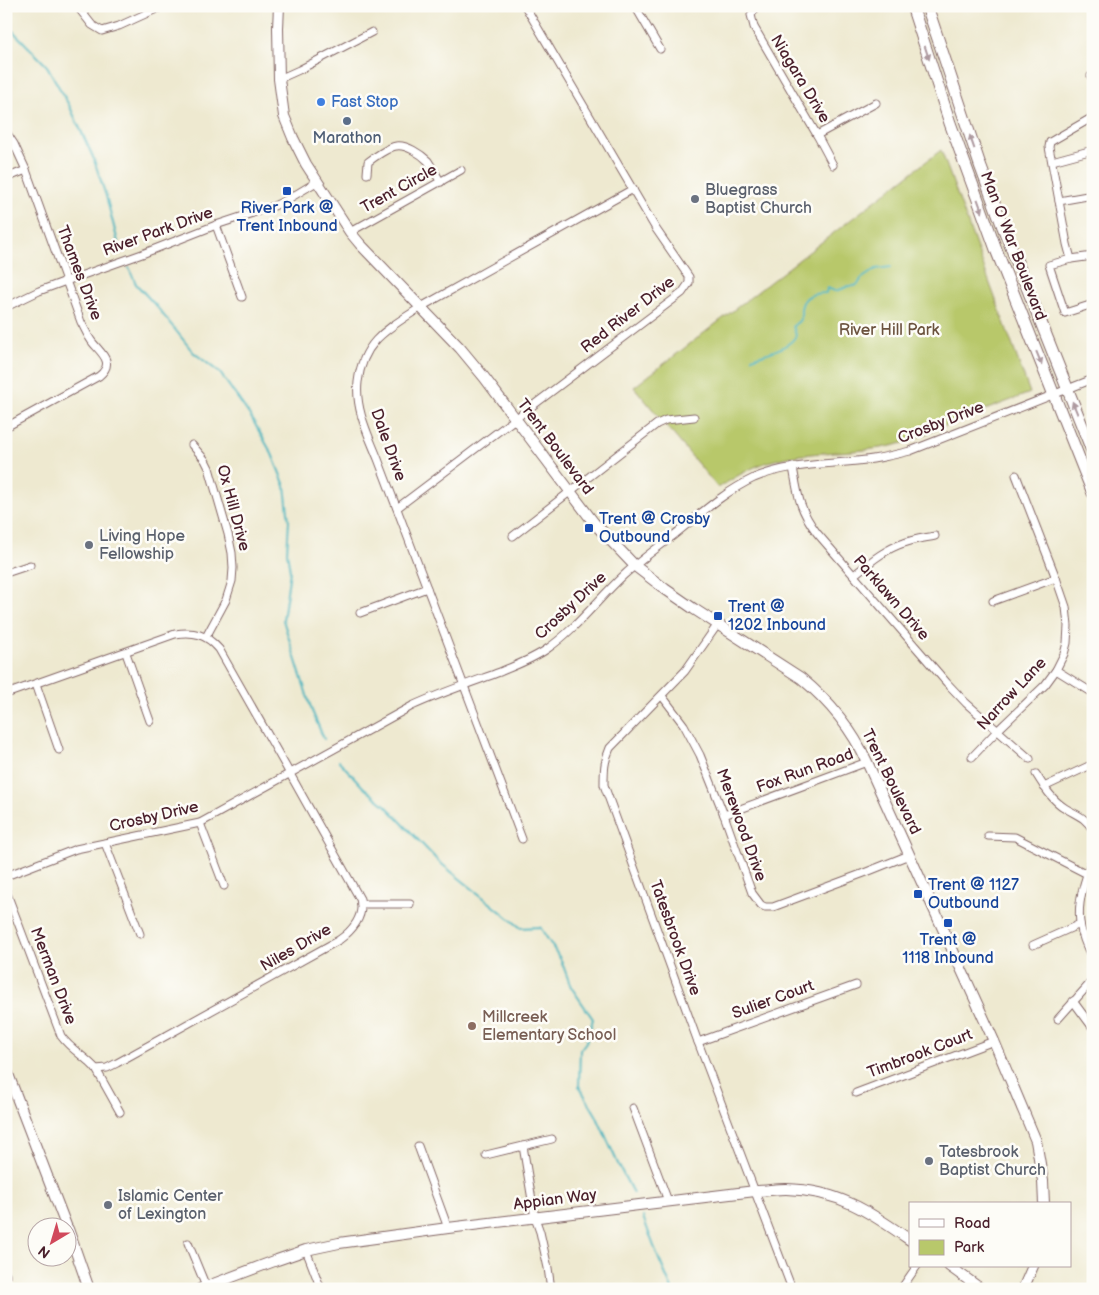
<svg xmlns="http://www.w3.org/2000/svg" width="1099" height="1295" font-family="'Balsamiq Sans',sans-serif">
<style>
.green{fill:#b8c86b;stroke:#81744b}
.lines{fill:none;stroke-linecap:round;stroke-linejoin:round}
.stream{stroke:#45b4bf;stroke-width:2}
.street-casing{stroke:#836665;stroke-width:9}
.secondary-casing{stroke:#836665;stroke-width:12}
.primary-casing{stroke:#836665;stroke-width:13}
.street{stroke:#fff;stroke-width:7}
.secondary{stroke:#fff;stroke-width:10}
.primary{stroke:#fff;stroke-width:11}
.oneway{fill:#ae9aa0}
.shop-dot{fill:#3f7fe0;stroke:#fdfcf7;stroke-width:2}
.service-dot{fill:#5c6f8a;stroke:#fdfcf7;stroke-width:2}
.transit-dot{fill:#1a4fb4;stroke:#fdfcf7;stroke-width:2}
.worship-dot{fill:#6b7280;stroke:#fdfcf7;stroke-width:2}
.education-dot{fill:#8d6e63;stroke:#fdfcf7;stroke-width:2}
.labels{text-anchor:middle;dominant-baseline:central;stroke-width:5;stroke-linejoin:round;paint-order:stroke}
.street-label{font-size:16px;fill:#4a1f2b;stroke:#fdfcf7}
.shop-label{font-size:16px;fill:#366cbe;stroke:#fdfcf7;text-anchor:start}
.service-label{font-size:16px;fill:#4e5e75;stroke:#fdfcf7}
.worship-label{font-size:16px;fill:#5b616d;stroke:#fdfcf7;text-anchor:start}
.transit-label{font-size:16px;fill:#164399;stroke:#fdfcf7;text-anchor:start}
.park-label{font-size:16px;fill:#6b523e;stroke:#fdfcf7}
.education-label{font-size:16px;fill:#785e54;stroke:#fdfcf7;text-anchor:start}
</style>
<rect width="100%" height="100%" fill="#fdfcf7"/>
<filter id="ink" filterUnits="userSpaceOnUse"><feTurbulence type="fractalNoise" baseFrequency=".02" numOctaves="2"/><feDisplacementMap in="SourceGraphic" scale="10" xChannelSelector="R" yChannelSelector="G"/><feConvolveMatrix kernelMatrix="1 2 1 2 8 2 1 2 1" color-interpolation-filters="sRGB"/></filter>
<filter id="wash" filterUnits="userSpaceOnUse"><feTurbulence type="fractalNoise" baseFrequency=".0096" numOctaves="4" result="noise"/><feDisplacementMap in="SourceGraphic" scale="20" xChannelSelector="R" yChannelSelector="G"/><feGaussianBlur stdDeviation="1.12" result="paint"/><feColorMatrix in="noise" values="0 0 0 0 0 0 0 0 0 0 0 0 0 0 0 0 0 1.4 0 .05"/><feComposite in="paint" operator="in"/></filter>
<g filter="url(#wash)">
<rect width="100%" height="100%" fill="#eee9d0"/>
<path class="green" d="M941 150 1030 393C1001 404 971 415 942 427 926 434 912 441 896 445 854 455 809 449 768 462 749 468 734 478 718 488L634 387Z"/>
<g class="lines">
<g class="stream">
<polyline points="6,24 47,66 70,107 93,157 106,196 120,250"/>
<polyline points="129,268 136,284 157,307 193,352 220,373 251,417 272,454 285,486 289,521 287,552 290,571 283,620 312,711 324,739"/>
<path d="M752 358C766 353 791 348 796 335L793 326C795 324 797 323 799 321 802 317 801 313 801 309 803 295 814 293 826 293L827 288 835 291 842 289 848 286H855L859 283 861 279 876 269 891 267"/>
<polyline points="339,761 363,787 386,806 438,861 521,928 540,927 561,960 571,987 593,1019 586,1042 580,1050 579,1086 596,1115 619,1166 633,1193"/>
<polyline points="643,1217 658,1257 672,1289"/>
</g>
</g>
</g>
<g filter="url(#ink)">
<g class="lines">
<defs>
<g id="street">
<polyline points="77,6 92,25 102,31 119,26 163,6"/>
<polyline points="635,6 660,49"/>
<polyline points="757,6 751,15 754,27 817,135 833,165"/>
<polyline points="1093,75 1091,76 1093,79"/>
<polyline points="279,79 299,70 372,32"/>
<polyline points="1093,117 1050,142 1049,147 1067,244 1071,259 1049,265 1065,313 1093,304"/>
<path d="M6 132 14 144 26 170 81 322C85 329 88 337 93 343 102 354 115 363 99 376L6 427"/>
<polyline points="817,135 876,103"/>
<polyline points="1052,161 1093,150"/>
<path d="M367 174 368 162C373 158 389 147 396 146 406 144 421 154 428 161 432 167 436 175 441 182"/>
<polyline points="6,178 26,170"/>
<polyline points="1059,201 1093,195"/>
<polyline points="216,225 242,297"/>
<polyline points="350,232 461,170"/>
<polyline points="1071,259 1093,256"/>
<polyline points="6,307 39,291 66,281 142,254 216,225 274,206 290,198 318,181"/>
<polyline points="192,445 205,460 209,468 228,534 232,553 233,568 232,581 226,600 206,637"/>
<path d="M793 467C798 496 799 509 817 533L947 683 966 703 1030 759"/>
<polyline points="397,508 682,293 689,283 689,277 656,229 525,6"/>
<polyline points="513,536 657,424 666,420 694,417"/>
<polyline points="6,573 30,565"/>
<path d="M854 575C869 563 885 549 904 543 914 539 925 538 935 536"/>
<polyline points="993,601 1056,578"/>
<polyline points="360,613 427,588"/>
<path d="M718 624 685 671 610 748C604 761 604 771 604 785L698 1042 792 1289"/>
<polyline points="126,653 150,721"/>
<polyline points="1056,670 1093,693"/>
<polyline points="36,684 59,750"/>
<path d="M6 694 175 634C194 631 206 634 219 649L285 765 360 899C365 916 352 931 339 940L117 1063 107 1068 96 1069"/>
<polyline points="662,696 684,725 700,755 724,815 752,893 761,905 765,907 773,907 864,873 909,855"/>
<polyline points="972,757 997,731 1045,685 1056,670 1064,654 1067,643 1068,626 1066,607 1056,578 1016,475"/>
<path d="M1036 774C1044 787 1052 800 1065 808 1078 816 1084 816 1093 830"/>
<polyline points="1044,787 1093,764"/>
<polyline points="724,815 867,762"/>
<polyline points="200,823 224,886"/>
<polyline points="988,836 1015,837 1087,874"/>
<path d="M522 839C482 733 442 628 402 522 394 501 386 480 378 459 368 434 355 409 358 382 363 340 389 328 421 307L633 189"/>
<polyline points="105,843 140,934"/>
<path d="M1093 857C1079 897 1071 920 1093 959"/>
<path d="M6 876 76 849 200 823 412 706C440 693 470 683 500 672 516 665 533 659 547 649 576 629 598 599 624 575 639 561 657 548 674 535 699 515 724 492 754 478 792 462 833 465 873 459 885 457 898 454 910 451L1093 379"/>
<path d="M6 891 61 1036C71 1050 86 1057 96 1069L120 1112"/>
<polyline points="361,904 410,904"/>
<polyline points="1082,933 1093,945"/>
<polyline points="1033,945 1080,924"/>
<polyline points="1073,1001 1093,1028"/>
<polyline points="1058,1019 1093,980"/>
<polyline points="698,1042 856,985"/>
<polyline points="856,1093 994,1041"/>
<polyline points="633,1108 668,1201"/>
<polyline points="418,1146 448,1228"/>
<polyline points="523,1146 535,1218 540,1232 548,1268 551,1289"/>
<polyline points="486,1155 552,1139"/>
<polyline points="188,1243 207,1289"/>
<polyline points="306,1250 321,1289"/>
<polyline points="6,1274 6,1277"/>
<polyline points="901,1289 917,1266"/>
</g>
<g id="secondary">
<path d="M279 6 278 28 279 79 284 116 293 138 306 164 350 232 360 244 460 348 484 377 594 523 635 566 665 589 694 609 801 678C830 702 852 729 867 762L994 1041 1036 1141 1043 1181 1044 1204"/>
<polyline points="6,1069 67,1228"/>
<polyline points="68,1229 89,1289"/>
<polyline points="949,1266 981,1289"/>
<path d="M200 1289 277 1260 306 1250 339 1243 448 1228 755 1191C765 1191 776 1189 786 1189 838 1190 870 1212 910 1240"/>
<polyline points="1023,1289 1033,1266"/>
</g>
<g id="primary">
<polyline points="912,6 950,123 997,252 1093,493"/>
<polyline points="927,6 980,165 1003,227 1093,453"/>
</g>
</defs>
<use href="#street" class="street-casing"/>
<use href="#secondary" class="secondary-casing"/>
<use href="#primary" class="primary-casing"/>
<use href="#street" class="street"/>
<use href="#secondary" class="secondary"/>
<use href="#primary" class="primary"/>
</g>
<defs><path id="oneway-solid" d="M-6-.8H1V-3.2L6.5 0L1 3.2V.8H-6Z" transform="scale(1.25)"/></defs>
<g class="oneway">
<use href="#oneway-solid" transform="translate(927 53) rotate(72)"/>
<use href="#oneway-solid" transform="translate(972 142) rotate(-109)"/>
<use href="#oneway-solid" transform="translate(980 206) rotate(70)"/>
<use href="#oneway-solid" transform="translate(1039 358) rotate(68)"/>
<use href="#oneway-solid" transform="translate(1075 408) rotate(-112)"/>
</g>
</g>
<circle class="shop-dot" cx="321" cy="102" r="5"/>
<circle class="service-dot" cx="347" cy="121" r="5"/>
<g class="transit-dot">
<rect x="282" y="186" width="10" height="10" rx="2.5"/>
<rect x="584" y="523" width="10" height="10" rx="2.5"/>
<rect x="713" y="611" width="10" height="10" rx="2.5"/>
<rect x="913" y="889" width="10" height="10" rx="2.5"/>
<rect x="943" y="918" width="10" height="10" rx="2.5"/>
</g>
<g class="worship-dot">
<circle cx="695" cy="199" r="5"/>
<circle cx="89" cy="545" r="5"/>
<circle cx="929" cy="1161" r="5"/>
<circle cx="108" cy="1205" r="5"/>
</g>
<circle class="education-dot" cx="472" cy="1026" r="5"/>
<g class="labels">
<g class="street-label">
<text transform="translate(800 79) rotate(59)">Niagara Drive</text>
<text transform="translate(399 189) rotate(-29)">Trent Circle</text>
<text transform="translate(158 232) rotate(-20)">River Park Drive</text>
<text transform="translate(1013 246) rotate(69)">Man O War Boulevard</text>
<text transform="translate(79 273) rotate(69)">Thames Drive</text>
<text transform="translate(628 315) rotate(-38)">Red River Drive</text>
<text transform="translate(941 423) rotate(-21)">Crosby Drive</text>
<text transform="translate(388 445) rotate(70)">Dale Drive</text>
<text transform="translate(555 447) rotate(53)">Trent Boulevard</text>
<text transform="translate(233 508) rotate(75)">Ox Hill Drive</text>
<text transform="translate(891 598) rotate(49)">Parklawn Drive</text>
<text transform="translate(571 606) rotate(-43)">Crosby Drive</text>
<text transform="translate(1012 694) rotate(-47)">Narrow Lane</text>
<text transform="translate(805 771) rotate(-20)">Fox Run Road</text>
<text transform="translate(891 782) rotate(64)">Trent Boulevard</text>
<text transform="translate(154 817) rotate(-13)">Crosby Drive</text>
<text transform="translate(741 825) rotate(70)">Merewood Drive</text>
<text transform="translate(675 938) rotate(70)">Tatesbrook Drive</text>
<text transform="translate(296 948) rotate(-30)">Niles Drive</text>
<text transform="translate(53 976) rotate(69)">Merman Drive</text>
<text transform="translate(773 1000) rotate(-20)">Sulier Court</text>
<text transform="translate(920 1054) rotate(-21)">Timbrook Court</text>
<text transform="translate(555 1200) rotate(-7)">Appian Way</text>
</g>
<g class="shop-label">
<text x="331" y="102">Fast Stop</text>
</g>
<g class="service-label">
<text x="347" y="138">Marathon</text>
</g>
<g class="worship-label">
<text x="705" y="190">Bluegrass<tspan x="705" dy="18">Baptist Church</tspan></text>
<text x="99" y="536">Living Hope<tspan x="99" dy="18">Fellowship</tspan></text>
<text x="939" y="1152">Tatesbrook<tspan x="939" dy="18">Baptist Church</tspan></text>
<text x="118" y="1196">Islamic Center<tspan x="118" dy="18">of Lexington</tspan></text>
</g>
<g class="transit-label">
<text x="287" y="208" text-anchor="middle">River Park @<tspan x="287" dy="18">Trent Inbound</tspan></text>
<text x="599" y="519">Trent @ Crosby<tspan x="599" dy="18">Outbound</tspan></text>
<text x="728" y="607">Trent @<tspan x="728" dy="18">1202 Inbound</tspan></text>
<text x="928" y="885">Trent @ 1127<tspan x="928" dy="18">Outbound</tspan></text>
<text x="948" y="940" text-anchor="middle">Trent @<tspan x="948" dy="18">1118 Inbound</tspan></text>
</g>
<g class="park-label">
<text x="889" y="330">River Hill Park</text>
</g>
<g class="education-label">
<text x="482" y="1017">Millcreek<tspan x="482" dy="18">Elementary School</tspan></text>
</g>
</g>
<rect width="1099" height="1295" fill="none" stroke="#fdfcf7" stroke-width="25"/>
<rect x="909" y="1202" width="162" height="65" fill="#fdfcf7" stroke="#b5a4a5"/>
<rect x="919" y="1219" width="25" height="8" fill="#ffffff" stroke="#b5a4a5"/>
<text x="954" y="1228" font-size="15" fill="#4a1f2b">Road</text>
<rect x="919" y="1240" width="25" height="15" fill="#b8c86b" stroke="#b5a4a5"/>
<text x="954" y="1252" font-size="15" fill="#4a1f2b">Park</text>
<g transform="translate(52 1242) rotate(218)"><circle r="24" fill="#fdfcf7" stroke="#b5a4a5"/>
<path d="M0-4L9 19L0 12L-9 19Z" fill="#d1495b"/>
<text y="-8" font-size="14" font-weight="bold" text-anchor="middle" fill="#4a1f2b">N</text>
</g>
</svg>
